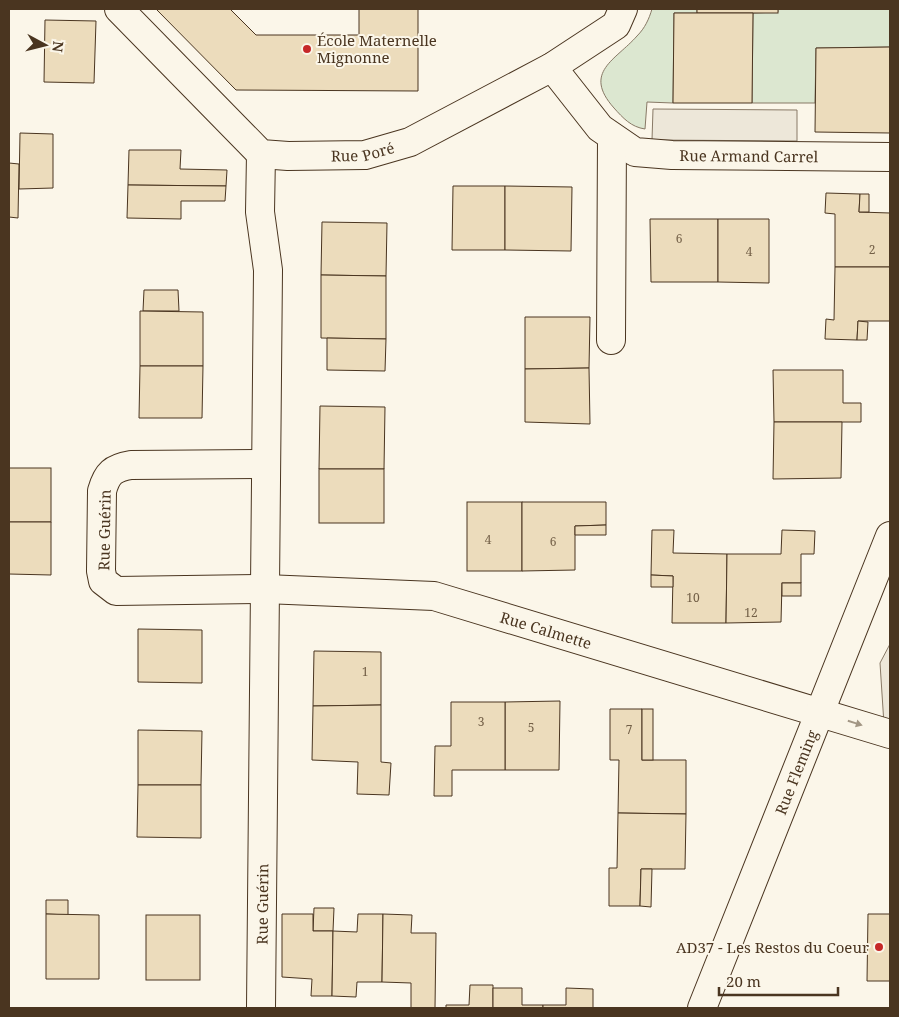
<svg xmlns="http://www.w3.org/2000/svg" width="899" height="1017" font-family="'Noto Serif',serif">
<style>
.green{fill:#dce7d0;stroke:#887966}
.parking{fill:#ede7d9;stroke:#887966}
.building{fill:#ecdcbc;stroke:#4a3520}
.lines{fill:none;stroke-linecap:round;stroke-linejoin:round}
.minor-casing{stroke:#4a3520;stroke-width:30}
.minor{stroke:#fbf6e9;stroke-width:28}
.oneway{fill:#a29684}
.poi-dot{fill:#c62828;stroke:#fbf6e9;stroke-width:2}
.labels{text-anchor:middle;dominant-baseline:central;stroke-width:4;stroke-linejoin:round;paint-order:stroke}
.number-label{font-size:12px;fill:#725f47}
.poi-label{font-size:15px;fill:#4a3520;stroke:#fbf6e9;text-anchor:start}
.street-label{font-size:15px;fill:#4a3520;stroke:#fbf6e9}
</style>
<rect width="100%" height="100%" fill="#fbf6e9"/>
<g class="green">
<path d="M652 9H697V13H674L673 103 647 102 645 129C631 127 623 118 614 108 582 72 616 60 637 36 645 28 649 19 652 9Z"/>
<polygon points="778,9 890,9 890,47 816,48 815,103 752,103 753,13 778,12"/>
</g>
<g class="parking">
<polygon points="653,109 797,110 797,141 652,140"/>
<polygon points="890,644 890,740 885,740 880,663"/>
</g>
<g class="building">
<polygon points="156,9 230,9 256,35 359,35 359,9 418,9 418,91 236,90"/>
<rect x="697" y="9" width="81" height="4"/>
<polygon points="674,13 753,13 752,103 673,103"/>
<polygon points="45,20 96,21 94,83 44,82"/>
<polygon points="890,47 890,133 815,132 816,48"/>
<polygon points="20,133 53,134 53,188 19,189"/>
<polygon points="129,150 181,150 180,169 227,170 226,186 128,185"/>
<polygon points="9,163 19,164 18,218 9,217"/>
<polygon points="128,185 226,186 225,201 181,201 181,219 127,218"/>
<polygon points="453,186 505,186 505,250 452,250"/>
<polygon points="505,186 572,187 571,251 505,250"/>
<polygon points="826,193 860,194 859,212 890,213 890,267 835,267 835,214 825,213"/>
<polygon points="860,194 869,194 869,212 859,212"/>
<polygon points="650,219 718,219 718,282 651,282"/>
<polygon points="718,219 769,219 769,283 718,282"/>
<polygon points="322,222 387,223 386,276 321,275"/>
<polygon points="835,267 890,267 890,321 858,321 857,340 825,339 826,319 834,320"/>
<polygon points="321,275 386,276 386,339 321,338"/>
<polygon points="144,290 178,290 179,311 143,311"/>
<polygon points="140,311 203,312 203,366 140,366"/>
<polygon points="525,317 590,317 589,368 525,369"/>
<polygon points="858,321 868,322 867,340 857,340"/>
<polygon points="327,338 386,339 385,371 327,370"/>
<polygon points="140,366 203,366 202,418 139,418"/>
<polygon points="589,368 590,424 525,422 525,369"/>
<polygon points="773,370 843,370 843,403 861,403 861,422 774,422"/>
<polygon points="320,406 385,407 384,469 319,469"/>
<polygon points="774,422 842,422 841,478 773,479"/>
<rect x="9" y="468" width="42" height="54"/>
<rect x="319" y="469" width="65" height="54"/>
<rect x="467" y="502" width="55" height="69"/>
<polygon points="522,502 606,502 606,525 575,526 575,570 522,571"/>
<polygon points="9,522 51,522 51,575 9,574"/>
<polygon points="606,525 606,535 575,535 575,526"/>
<polygon points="652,530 674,530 673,553 727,554 726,623 672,623 673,576 651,575"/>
<polygon points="782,530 815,531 814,554 801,554 801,583 782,583 781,622 726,623 727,554 781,554"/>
<polygon points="651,575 673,576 673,587 651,587"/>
<rect x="782" y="583" width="19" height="13"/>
<polygon points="138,629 202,630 202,683 138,682"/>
<polygon points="314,651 381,652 381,705 313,706"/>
<polygon points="560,701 559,770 505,770 505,702"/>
<polygon points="451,702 505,702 505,770 452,770 452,796 434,796 435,746 451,746"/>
<polygon points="381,705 381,762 391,763 389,795 357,794 358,762 312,760 313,706"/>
<polygon points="610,709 642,709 642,760 686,760 686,814 618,813 619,760 610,760"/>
<rect x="642" y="709" width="11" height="51"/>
<polygon points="138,730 202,731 201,785 138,785"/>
<polygon points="138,785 201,785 201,838 137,837"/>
<polygon points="618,813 686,814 685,869 641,869 640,906 609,906 609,868 617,868"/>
<polygon points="641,869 652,869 651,907 640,906"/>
<polygon points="46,900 68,900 68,915 46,914"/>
<polygon points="314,908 334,908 333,931 313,931"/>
<polygon points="46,914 99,915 99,979 46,979"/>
<polygon points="282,914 313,914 313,931 333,931 332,996 311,996 312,979 282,977"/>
<polygon points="358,914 383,914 382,982 357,982 356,997 332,996 333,931 357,932"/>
<polygon points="383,914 412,915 411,933 436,933 435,1008 411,1008 411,983 382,982"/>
<polygon points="868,914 890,914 890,981 867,981"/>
<rect x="146" y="915" width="54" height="65"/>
<polygon points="470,985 493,985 493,1008 446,1008 446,1005 469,1005"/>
<polygon points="493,988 522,988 522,1005 543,1005 543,1008 493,1008"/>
<polygon points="566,988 593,989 593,1008 543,1008 543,1005 566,1005"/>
</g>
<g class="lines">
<defs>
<g id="minor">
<path id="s1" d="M119 9 261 154 288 156 365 155 410 142 552 67 616 25 623 9"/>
<path id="s2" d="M552 67 600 128 635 152 672 155 890 157"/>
<polyline points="611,340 612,137"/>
<path id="s3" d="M266 464 131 465C113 468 107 473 102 491L101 571 103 581 116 591 265 589 434 596 890 734"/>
<path id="s4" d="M261 1008 268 270 260 212 261 154"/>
<path id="s5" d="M702 1008 890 536"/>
</g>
</defs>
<use href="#minor" class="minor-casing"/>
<use href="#minor" class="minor"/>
</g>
<defs><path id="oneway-solid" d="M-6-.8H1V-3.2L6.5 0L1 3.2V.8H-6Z" transform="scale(1.25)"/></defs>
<use class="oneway" href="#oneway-solid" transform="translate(855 723) rotate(17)"/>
<g class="poi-dot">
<circle cx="307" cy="49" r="5"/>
<circle cx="879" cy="947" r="5"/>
</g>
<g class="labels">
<g class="number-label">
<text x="679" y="238">6</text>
<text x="872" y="249">2</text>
<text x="749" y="251">4</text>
<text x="488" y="539">4</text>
<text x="553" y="541">6</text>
<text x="693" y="597">10</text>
<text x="751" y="612">12</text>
<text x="365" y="671">1</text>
<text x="481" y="721">3</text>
<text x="531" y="727">5</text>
<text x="629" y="729">7</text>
</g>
<g class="poi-label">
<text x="317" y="40">École Maternelle<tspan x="317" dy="17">Mignonne</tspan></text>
<text x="869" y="947" text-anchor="end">AD37 - Les Restos du Coeur</text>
</g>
<g class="street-label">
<text stroke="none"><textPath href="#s1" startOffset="305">Rue Poré</textPath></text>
<text stroke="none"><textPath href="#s2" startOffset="234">Rue Armand Carrel</textPath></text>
<text transform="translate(104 530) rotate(-89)">Rue Guérin</text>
<text stroke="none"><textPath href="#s3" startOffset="719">Rue Calmette</textPath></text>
<text stroke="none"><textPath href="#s5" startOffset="254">Rue Fleming</textPath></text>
<text stroke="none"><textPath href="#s4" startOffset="104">Rue Guérin</textPath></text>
</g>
</g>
<rect width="899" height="1017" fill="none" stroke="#4a3520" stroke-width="20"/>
<g transform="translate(45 45) rotate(97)" stroke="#fbf6e9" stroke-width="4" paint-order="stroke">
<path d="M0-4L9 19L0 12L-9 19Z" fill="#4a3520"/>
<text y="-8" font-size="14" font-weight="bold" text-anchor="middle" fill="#4a3520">N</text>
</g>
<path d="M719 987v8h119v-8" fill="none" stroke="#4a3520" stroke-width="2.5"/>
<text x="726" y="987" font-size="15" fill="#4a3520" stroke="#fbf6e9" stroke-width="4" paint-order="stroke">20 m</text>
</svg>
